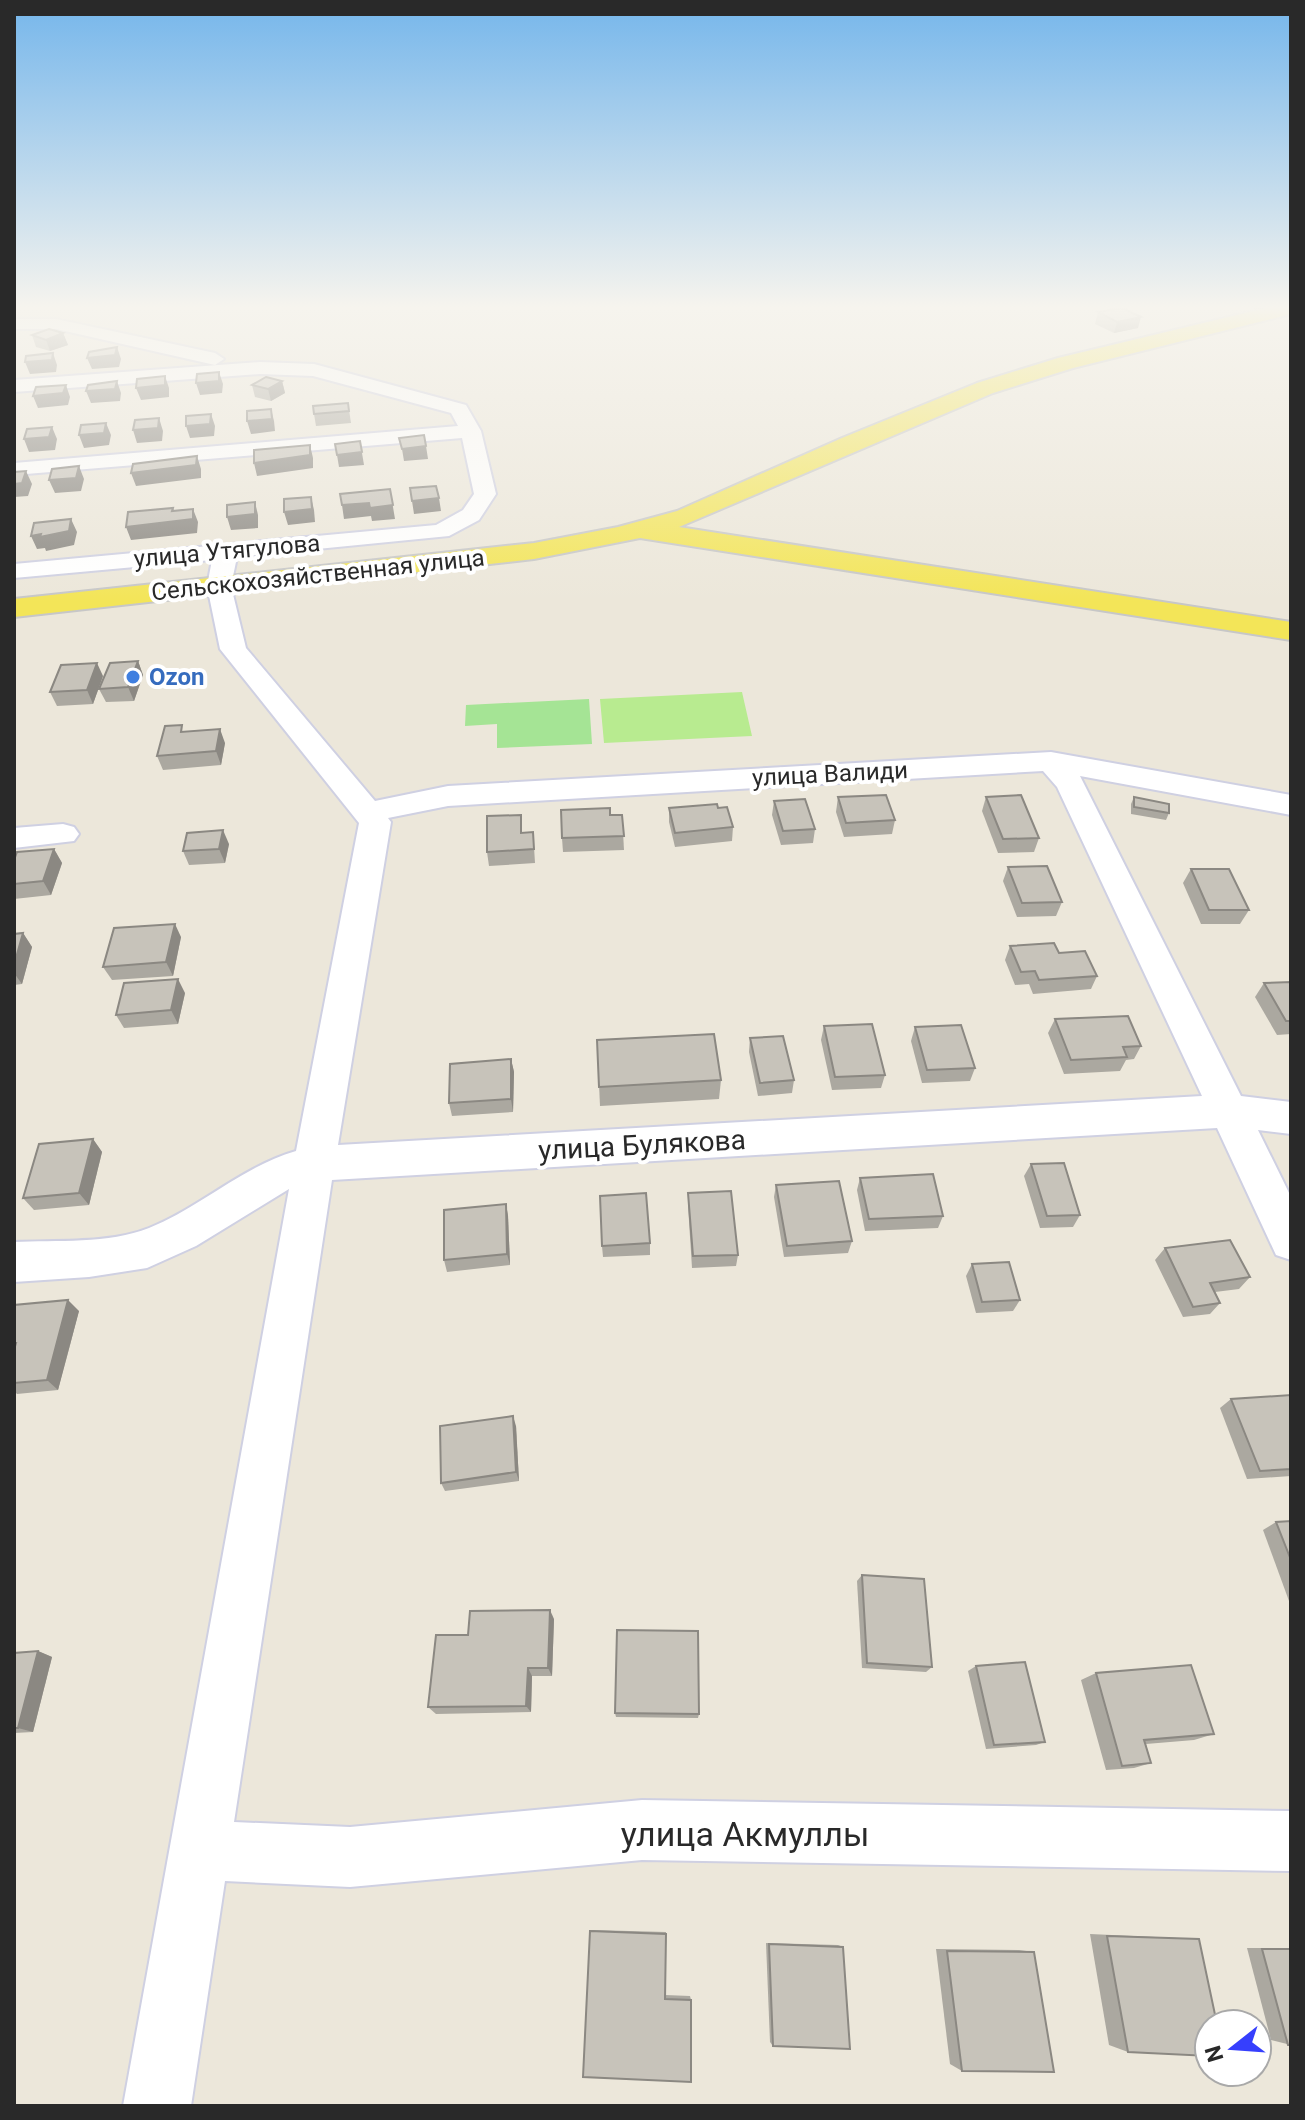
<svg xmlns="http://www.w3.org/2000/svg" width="1305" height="2120" font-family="Roboto,sans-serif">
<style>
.green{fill:#a5e495}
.pitch{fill:#b8eb90}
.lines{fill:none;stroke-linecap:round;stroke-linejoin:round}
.minor-casing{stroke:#cfd0e2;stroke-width:4}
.major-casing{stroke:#c7c7c7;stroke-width:4}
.minor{fill:#fff;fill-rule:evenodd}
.major{fill:#f3e558;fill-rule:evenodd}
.wall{fill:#aba8a0}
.shaded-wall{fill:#8b8882}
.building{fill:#c7c3ba;stroke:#8b8882;stroke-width:2}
.shop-dot{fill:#3f7fe0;stroke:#fff;stroke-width:3}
.labels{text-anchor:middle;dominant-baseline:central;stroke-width:8;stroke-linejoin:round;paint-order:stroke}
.far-street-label{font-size:24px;fill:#292929;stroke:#fff}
.far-shop-label{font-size:24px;font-weight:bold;fill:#366cbe;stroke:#fff;text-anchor:start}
.street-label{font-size:28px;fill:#292929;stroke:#fff}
.near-street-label{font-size:34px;fill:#292929;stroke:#fff}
</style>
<rect width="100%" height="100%" fill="#ece7da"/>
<polygon class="green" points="589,699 592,744 497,748 497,724 465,726 466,705"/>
<polygon class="pitch" points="742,692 752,736 604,743 600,699"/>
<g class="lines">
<defs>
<g id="minor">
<polygon points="14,319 56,319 215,353 224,359 215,365 56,329 14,329"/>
<path d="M260 362 314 364 466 405 481 431 496 494 479 520 449 536 237 557 231 586 246 648 375 801 448 786 1051 752 1291 795V815L1080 776 1241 1096 1291 1102V1134L1258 1130 1291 1197V1260L1276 1255 1217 1128 332 1180 234 1822 350 1827 642 1800 1291 1811V1871L642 1860 350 1887 225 1881 191 2106H123L289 1189 196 1246 147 1268 89 1277 14 1282V1242C56 1240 109 1244 149 1228 201 1207 241 1167 296 1151L359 823 220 649 207 586 212 560 14 578V564L436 525 463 510 474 494 462 438 14 475V463L458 426 451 413 313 376 260 374 14 392V380ZM1043 771 1057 787 1202 1096 338 1145 391 822 388 818 448 806Z"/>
<polygon points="63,824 74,827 79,834 74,841 14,848 14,828"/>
</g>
<polygon id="major" points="1278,305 1291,305 1291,314 1073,368 993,393 679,527 1291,622 1291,640 640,538 534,559 14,617 14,599 534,543 618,527 677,511 842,438 977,383 1058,358"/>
</defs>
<use href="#minor" class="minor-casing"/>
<use href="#major" class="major-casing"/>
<use href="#minor" class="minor"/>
<use href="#major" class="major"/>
</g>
<g class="wall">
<polygon points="1098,312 1138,328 1114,333 1095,324"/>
<polygon points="63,333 68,345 50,351 36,347 32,335"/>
<polygon points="282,381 285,393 271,401 255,397 252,385"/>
<polygon points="348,403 351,423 316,426 314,414"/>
<polygon points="138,661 143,675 134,701 106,702 99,689"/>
<polygon points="103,676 93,704 57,706 50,692"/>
<polygon points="185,732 225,743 221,765 163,770 157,756"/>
<polygon points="838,797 895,820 892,834 844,837 836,812"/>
<polygon points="986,797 1039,838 1034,852 998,853 982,811"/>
<polygon points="1134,797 1169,813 1166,820 1131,814 1131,804"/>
<polygon points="774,801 815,829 813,843 781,845 772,815"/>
<polygon points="669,808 718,808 733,827 732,841 675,847 669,822"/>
<polygon points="610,815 622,815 624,850 563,852 562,838"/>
<polygon points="523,832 533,832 535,863 489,866 487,852"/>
<polygon points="229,844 225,863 189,865 183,851"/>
<polygon points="54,849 62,863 51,895 14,899 14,860"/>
<polygon points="1008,867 1062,902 1056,916 1017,917 1003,881"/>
<polygon points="1191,869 1249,910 1240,924 1201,924 1183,883"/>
<polygon points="23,933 32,947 22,984 14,985 14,934"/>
<polygon points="181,937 173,976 112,980 103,967"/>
<polygon points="1010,946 1059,953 1097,976 1091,989 1033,994 1029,984 1015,985 1005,960"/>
<polygon points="1291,982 1291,1034 1277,1035 1255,997 1264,983"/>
<polygon points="185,993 178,1024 124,1028 116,1015"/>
<polygon points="1055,1019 1141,1046 1134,1059 1126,1060 1120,1071 1064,1074 1048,1033"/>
<polygon points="824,1026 885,1075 881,1088 832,1090 821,1040"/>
<polygon points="915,1027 975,1068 970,1081 922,1083 911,1041"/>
<polygon points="750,1038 794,1080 792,1093 758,1096 749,1052"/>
<polygon points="597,1040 721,1080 719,1099 600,1106"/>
<polygon points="511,1059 514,1072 513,1112 452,1116 449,1103"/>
<polygon points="93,1139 102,1152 89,1205 34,1210 23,1198"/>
<polygon points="1031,1164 1080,1215 1073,1227 1040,1228 1024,1176"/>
<polygon points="860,1178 943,1216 938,1228 865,1231 857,1190"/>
<polygon points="776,1185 852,1241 848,1253 784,1257 774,1197"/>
<polygon points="688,1193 738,1255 736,1266 692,1268 688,1205"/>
<polygon points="506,1204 508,1216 510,1265 447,1272 444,1260"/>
<polygon points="650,1243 650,1255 603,1257 602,1246"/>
<polygon points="1165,1248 1250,1277 1239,1289 1215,1292 1220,1303 1210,1314 1183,1317 1155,1260"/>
<polygon points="972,1264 1020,1300 1013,1311 976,1313 966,1276"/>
<polygon points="14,1305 79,1311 58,1390 17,1394 14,1391"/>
<polygon points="1291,1395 1291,1476 1247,1479 1220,1408 1231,1399"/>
<polygon points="516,1426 519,1481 445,1491 441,1483"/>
<polygon points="1291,1521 1291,1601 1289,1601 1263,1530 1276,1522"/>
<polygon points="862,1575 932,1667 926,1672 862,1668 857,1581"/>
<polygon points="554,1619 552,1676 532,1676 531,1712 436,1714 428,1707 468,1635"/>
<polygon points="38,1651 52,1657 33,1732 14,1733 14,1653"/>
<polygon points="976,1666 1045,1742 1036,1745 986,1749 968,1671"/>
<polygon points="1096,1673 1214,1734 1194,1740 1146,1744 1151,1763 1134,1768 1106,1770 1081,1680"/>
<polygon points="615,1713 699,1714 698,1718 616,1717"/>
<polygon points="593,1930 666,1932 665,1995 690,1996 691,2000 691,2082 590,1931"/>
<polygon points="1090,1934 1199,1939 1128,2052 1109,2045"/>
<polygon points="766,1943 838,1945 843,1947 773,2046 770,2042"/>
<polygon points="1247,1948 1291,1948 1291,2045 1271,2040"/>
<polygon points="936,1949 1019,1950 1034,1952 962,2071 950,2064"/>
</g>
<g class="shaded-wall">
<polygon points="1141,317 1138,328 1114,333 1117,322"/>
<polygon points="63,333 68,345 50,351 46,340"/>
<polygon points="117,347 121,359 119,367 92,369 87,358"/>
<polygon points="53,353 57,365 56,372 30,374 25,362"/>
<polygon points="219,372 223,384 222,393 200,395 196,383"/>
<polygon points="165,376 169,388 169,397 141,400 136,388"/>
<polygon points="117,381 121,393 120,401 91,403 86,391"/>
<polygon points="282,381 285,393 271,401 268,389"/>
<polygon points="66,385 70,397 68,405 38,408 33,396"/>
<polygon points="271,409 274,421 275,431 251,434 247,421"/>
<polygon points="211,414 215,426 214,436 190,438 186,426"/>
<polygon points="159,418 163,431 162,441 137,443 133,430"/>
<polygon points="106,423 111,435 109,445 84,448 79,435"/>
<polygon points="52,427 57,439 55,450 29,452 24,439"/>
<polygon points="360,441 364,465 339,467 337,455"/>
<polygon points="310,445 313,458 313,468 257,476 254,463"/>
<polygon points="426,446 428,459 404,461 402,449"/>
<polygon points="197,456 201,469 201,478 136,486 131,473"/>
<polygon points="79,466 84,479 81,491 55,493 49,480"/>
<polygon points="26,471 32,484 28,496 14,497 14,484"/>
<polygon points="390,489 395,519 372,521 371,516 344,519 342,505"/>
<polygon points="311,497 314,510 315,522 288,525 284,512"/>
<polygon points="439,498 441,511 414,514 412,501"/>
<polygon points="255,502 258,515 258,528 231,530 227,517"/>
<polygon points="173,508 177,521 193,509 198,522 197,533 131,540 126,527 172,511"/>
<polygon points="71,519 77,532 74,545 46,551 45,548 37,549 31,536"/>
<polygon points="138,661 143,675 134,701 128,687"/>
<polygon points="97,663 103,676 93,704 87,690"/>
<polygon points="220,729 225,743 221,765 216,751"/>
<polygon points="223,830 229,844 225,863 219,849"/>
<polygon points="54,849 62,863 51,895 43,881"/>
<polygon points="175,924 181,937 173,976 166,962"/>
<polygon points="23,933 32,947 22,984 14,973 14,965"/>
<polygon points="178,979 185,993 178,1024 171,1010"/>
<polygon points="511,1059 514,1072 513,1112 511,1099"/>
<polygon points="93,1139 102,1152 89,1205 79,1193"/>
<polygon points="506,1204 508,1216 510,1265 507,1254"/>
<polygon points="68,1300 79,1311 58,1390 47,1380"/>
<polygon points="513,1416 516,1426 519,1481 516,1472"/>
<polygon points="550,1610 554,1619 552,1676 548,1668"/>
<polygon points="38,1651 52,1657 33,1732 18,1728"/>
<polygon points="528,1668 532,1676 531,1712 526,1706"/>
</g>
<g class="building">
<polygon points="1122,308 1141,317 1117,322 1098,312"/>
<polygon points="49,329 63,333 46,340 32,335"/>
<polygon points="117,347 115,355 87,358 89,352"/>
<polygon points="53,353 52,360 25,362 26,356"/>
<polygon points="219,372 219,381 196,383 197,374"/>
<polygon points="165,376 165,385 136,388 137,379"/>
<polygon points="266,377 282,381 268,389 252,385"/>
<polygon points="117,381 115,389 86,391 88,385"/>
<polygon points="66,385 63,393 33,396 36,387"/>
<polygon points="348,403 349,411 314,414 313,406"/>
<polygon points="271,409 272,419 247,421 247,411"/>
<polygon points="211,414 210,424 186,426 186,416"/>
<polygon points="159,418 158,428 133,430 135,420"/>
<polygon points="106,423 104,433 79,435 81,425"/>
<polygon points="52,427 49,437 24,439 27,429"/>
<polygon points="424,435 426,446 402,449 399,438"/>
<polygon points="360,441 362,452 337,455 335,444"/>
<polygon points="310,445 310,455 254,463 254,450"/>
<polygon points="197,456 196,465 131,473 133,464"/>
<polygon points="79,466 76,478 49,480 52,469"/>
<polygon points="26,471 22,483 14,484 14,472"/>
<polygon points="436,486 439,498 412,501 410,488"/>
<polygon points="390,489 393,505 370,508 369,503 342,505 340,494"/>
<polygon points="311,497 312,509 284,512 284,499"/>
<polygon points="255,502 255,514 227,517 227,505"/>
<polygon points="173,508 172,511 193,509 193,519 126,527 128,512"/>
<polygon points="71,519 69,531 40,537 41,534 31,536 34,523"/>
<polygon points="138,661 128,687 99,689 110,663"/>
<polygon points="97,663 87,690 50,692 61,665"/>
<polygon points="182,725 181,732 220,729 216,751 157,756 165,726"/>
<polygon points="886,795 895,820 846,823 838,797"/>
<polygon points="1021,795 1039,838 1003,839 986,797"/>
<polygon points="1134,797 1169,804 1169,813 1134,807"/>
<polygon points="805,799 815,829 783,831 774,801"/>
<polygon points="717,804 718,808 727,807 733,827 675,833 669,808"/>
<polygon points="610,808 610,815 622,815 624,836 562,838 561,810"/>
<polygon points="521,815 521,833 533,832 534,849 487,852 487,816"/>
<polygon points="223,830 219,849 183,851 187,833"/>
<polygon points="54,849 43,881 14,884 14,860 17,852"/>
<polygon points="1047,866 1062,902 1022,903 1008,867"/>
<polygon points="1191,869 1229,869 1249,910 1209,910"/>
<polygon points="175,924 166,962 103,967 114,928"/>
<polygon points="23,933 14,965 14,934"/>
<polygon points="1054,943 1059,953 1085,951 1097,976 1039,980 1035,971 1021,972 1010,946"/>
<polygon points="178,979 171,1010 116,1015 124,983"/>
<polygon points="1291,982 1291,1021 1286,1021 1264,983"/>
<polygon points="1128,1016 1141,1046 1123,1047 1127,1057 1071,1060 1055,1019"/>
<polygon points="872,1024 885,1075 835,1077 824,1026"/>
<polygon points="961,1025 975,1068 927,1070 915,1027"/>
<polygon points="714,1034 721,1080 599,1087 597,1040"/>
<polygon points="783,1036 794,1080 760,1083 750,1038"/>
<polygon points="511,1059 511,1099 449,1103 450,1064"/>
<polygon points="93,1139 79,1193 23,1198 39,1144"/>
<polygon points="1064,1163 1080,1215 1047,1216 1031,1164"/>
<polygon points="933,1174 943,1216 869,1219 860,1178"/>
<polygon points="839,1181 852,1241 787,1246 776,1185"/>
<polygon points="731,1191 738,1255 693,1256 688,1193"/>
<polygon points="646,1193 650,1243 602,1246 600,1196"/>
<polygon points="506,1204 507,1254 444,1260 444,1210"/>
<polygon points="1230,1240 1250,1277 1210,1283 1220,1303 1193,1307 1165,1248"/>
<polygon points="1009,1262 1020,1300 982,1302 972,1264"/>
<polygon points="68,1300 47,1380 14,1383 14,1350 16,1343 14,1343 14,1305"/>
<polygon points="1291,1395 1291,1469 1260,1471 1231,1399"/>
<polygon points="513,1416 516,1472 441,1483 440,1426"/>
<polygon points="1291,1521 1291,1560 1276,1522"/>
<polygon points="862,1575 924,1579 932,1667 867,1663"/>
<polygon points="550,1610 548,1668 528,1668 526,1706 428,1707 436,1635 468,1635 470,1611"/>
<polygon points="617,1630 698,1631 699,1714 615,1713"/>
<polygon points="38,1651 18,1728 14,1728 14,1653"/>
<polygon points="1025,1662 1045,1742 994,1745 976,1666"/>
<polygon points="1191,1665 1214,1734 1144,1740 1151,1763 1122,1766 1096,1673"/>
<polygon points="590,1931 666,1934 665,1999 691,2000 691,2082 583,2077"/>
<polygon points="1107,1936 1199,1939 1217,2024 1209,2024 1209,2056 1128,2052"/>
<polygon points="769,1944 843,1947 850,2049 773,2046"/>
<polygon points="1262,1949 1291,1949 1291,2045 1288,2045"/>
<polygon points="947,1951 1034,1952 1054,2072 962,2071"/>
</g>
<linearGradient id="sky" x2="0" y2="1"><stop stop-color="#75b6eb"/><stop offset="0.51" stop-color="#f6f4ee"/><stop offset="1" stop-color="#f6f4ee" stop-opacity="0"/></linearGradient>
<rect width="1305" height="602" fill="url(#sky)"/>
<circle class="shop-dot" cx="133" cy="677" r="8"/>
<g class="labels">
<g class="far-street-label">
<text transform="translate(227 551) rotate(-5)">улица Утягулова</text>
<text transform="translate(318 575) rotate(-6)">Сельскохозяйственная улица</text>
<text transform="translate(830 774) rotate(-3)">улица Валиди</text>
</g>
<g class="far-shop-label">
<text x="149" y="677">Ozon</text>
</g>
<g class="street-label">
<text transform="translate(642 1145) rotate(-3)">улица Булякова</text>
</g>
<g class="near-street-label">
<text x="745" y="1834">улица Акмуллы</text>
</g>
</g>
<rect width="1305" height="2120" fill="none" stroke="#292929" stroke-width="32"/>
<g transform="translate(1233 2048) rotate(253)"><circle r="38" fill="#ffffff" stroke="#a9a9a9" stroke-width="2"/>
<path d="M0-6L14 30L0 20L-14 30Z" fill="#363ffd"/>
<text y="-12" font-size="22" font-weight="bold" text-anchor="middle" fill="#292929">N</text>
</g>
</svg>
